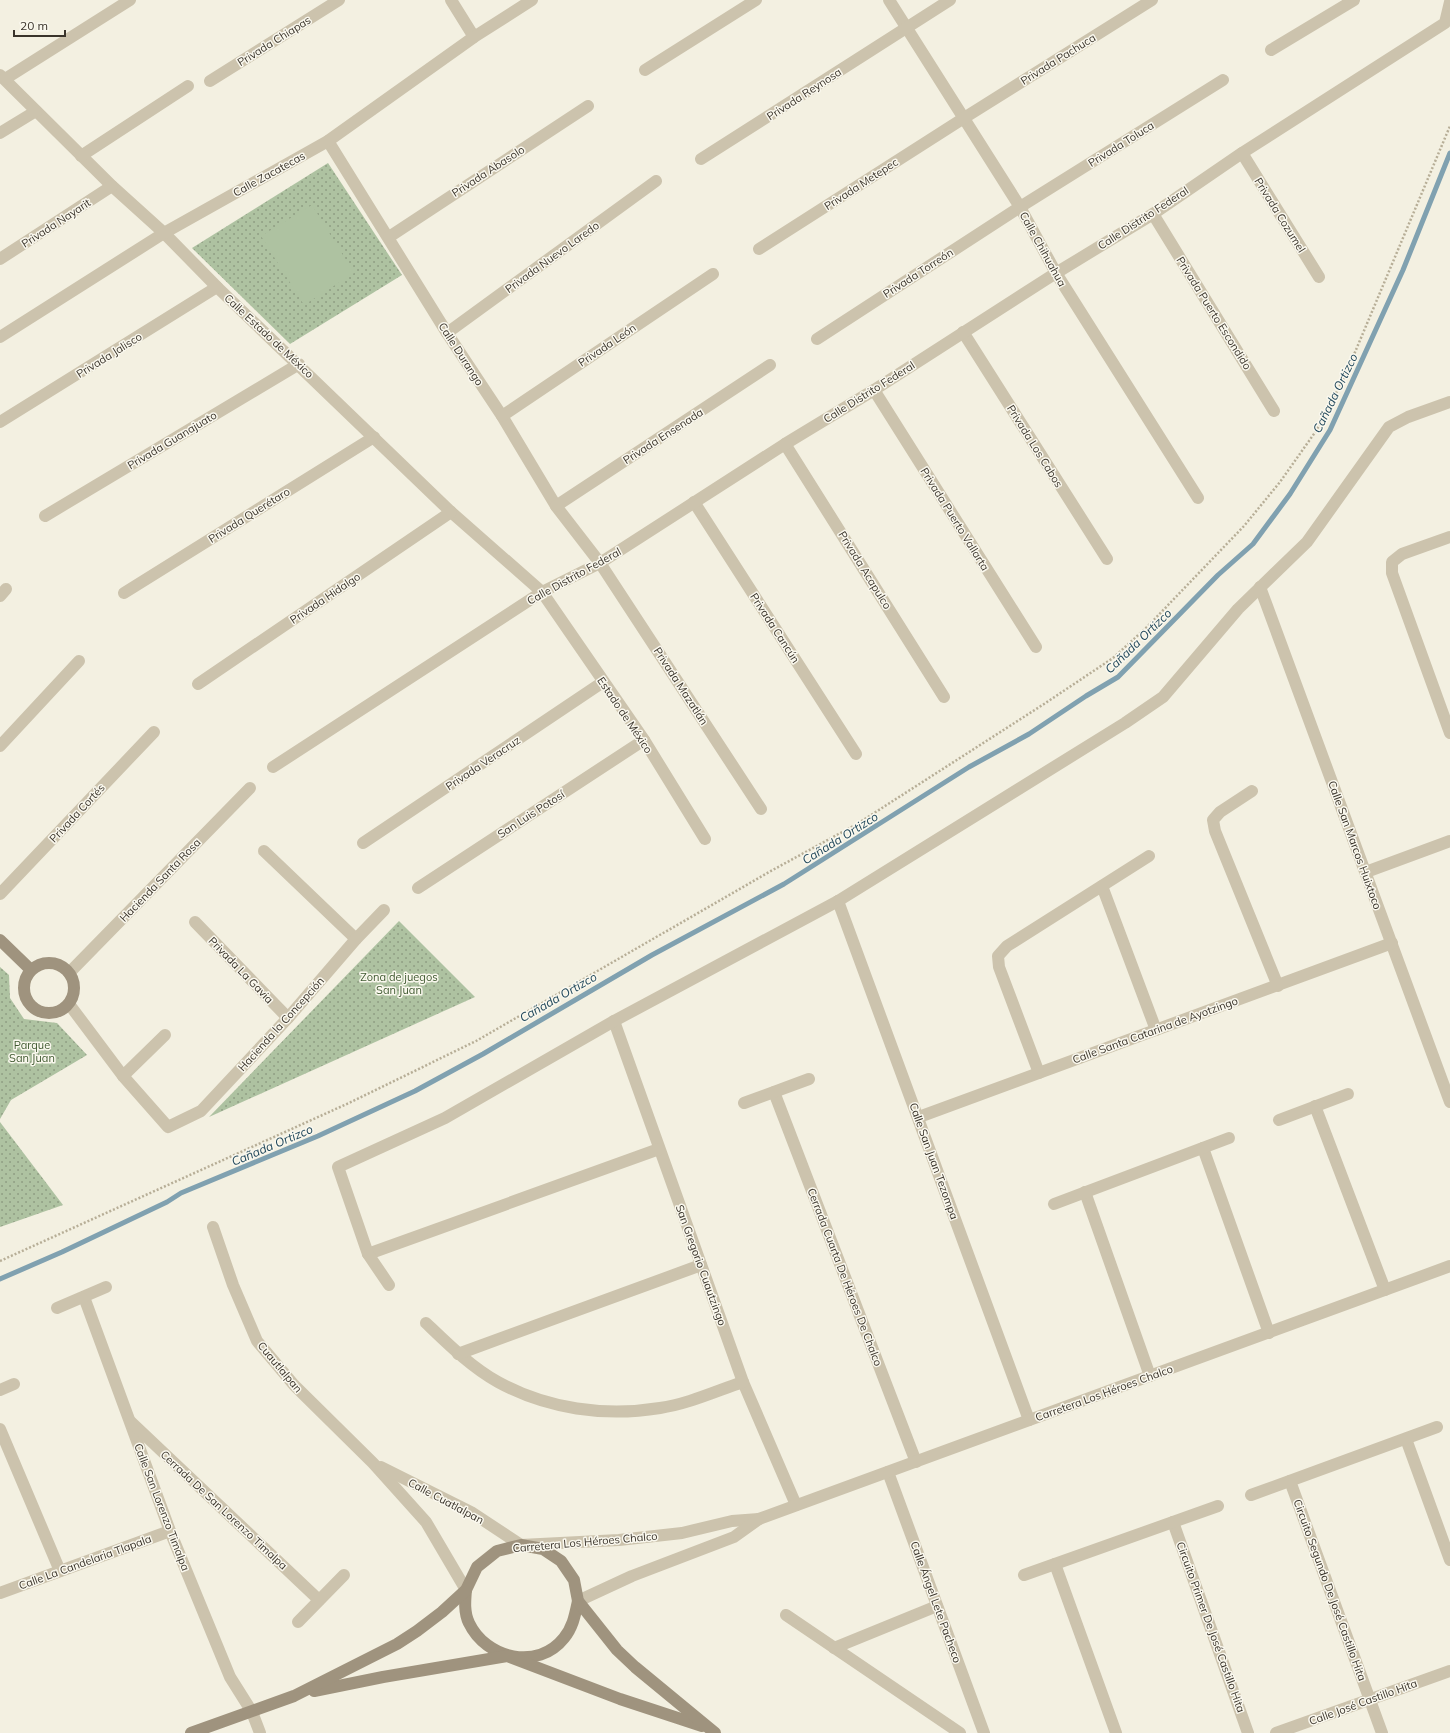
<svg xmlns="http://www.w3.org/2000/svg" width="1450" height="1733" font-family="Mulish,sans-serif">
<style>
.grass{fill:url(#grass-dots)}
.pitch{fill:#aec2a1}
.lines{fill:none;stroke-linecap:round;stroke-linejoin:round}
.stream{stroke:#80a1b0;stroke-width:5}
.path{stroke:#b7ae97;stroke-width:2.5;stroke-dasharray:2 2;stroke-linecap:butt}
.street{stroke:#ccc3ad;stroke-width:12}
.secondary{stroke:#9f937e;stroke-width:12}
.labels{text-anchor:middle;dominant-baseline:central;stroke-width:3;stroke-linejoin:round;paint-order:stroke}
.street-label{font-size:11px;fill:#3a342b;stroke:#faf8ee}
.park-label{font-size:11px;fill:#3e582f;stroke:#faf8ee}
.water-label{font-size:12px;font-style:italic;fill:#21485b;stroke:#faf8ee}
</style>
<defs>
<pattern id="grass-dots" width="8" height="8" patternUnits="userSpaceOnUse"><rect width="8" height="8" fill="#aec2a1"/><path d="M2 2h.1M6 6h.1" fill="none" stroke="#8f9e83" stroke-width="1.8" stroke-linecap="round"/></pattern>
</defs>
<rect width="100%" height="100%" fill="#f3f0e1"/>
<g class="grass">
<polygon points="328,163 402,275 290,344 192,248"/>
<polygon points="399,921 475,997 209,1117"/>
<polygon points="0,967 9,975 10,998 24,1019 57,1023 87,1055 11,1100 0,1119"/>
<polygon points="0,1122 63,1205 0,1227"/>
</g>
<polygon class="pitch" points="312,205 354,273 304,305 261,236"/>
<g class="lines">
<polyline class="stream" points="0,1279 62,1252 167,1202 181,1193 318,1136 415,1091 483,1054 652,955 784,884 969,767 1029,734 1086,696 1118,677 1218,575 1253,544 1290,494 1330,430 1403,270 1450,153"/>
<polyline class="path" points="0,1261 349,1103 476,1041 769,872 857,824 1044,704 1113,658 1147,627 1244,526 1280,482 1316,431 1345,376 1450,126"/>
<g class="street">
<polyline points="451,0 474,37"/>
<polyline points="889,0 1020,207 1056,273 1198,498"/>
<polyline points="1271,50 1354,0"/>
<polyline points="645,70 756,0"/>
<polyline points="0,75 112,186 164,233 217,287 451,512 542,592 644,740 705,839"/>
<polyline points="5,79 130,0"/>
<polyline points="210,81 339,0"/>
<polyline points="0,133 36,111"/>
<polyline points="328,141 447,333 502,416 556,506 600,563 761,809"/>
<polyline points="1242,153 1319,277"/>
<polyline points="81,156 188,86"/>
<polyline points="701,159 950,0"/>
<polyline points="1153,214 1274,411"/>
<polyline points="389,237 588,106"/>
<polyline points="759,249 964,118 1152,0"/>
<polyline points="0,259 112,186"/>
<polyline points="963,332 1107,559"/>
<polyline points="447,333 656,181"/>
<polyline points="0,337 164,233 328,141 474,37 532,0"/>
<polyline points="817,339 1020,207 1223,80"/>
<polyline points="874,390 1036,647"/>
<polyline points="502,416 713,274"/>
<polyline points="0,422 217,287"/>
<polyline points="785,444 944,697"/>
<polyline points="694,502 856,754"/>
<polyline points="556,506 770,365"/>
<polyline points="45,516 299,364"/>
<polyline points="1450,537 1402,554 1392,562 1392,573 1450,733"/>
<polyline points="1260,587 1450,1102"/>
<polyline points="124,593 374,437"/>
<polyline points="0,596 6,589"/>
<polyline points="198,684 451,512"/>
<polyline points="0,746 79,661"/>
<polyline points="273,767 542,592 600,563 785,444 874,390 1056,273 1153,214 1242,153 1445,23 1450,2"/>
<polyline points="1252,791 1220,812 1213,820 1215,831 1278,986"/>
<polyline points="363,843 603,682"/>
<polyline points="264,851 356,939"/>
<polyline points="1366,872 1450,841"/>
<polyline points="1102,886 1156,1030"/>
<polyline points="418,888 644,740"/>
<polyline points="0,894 154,732"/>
<polyline points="838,901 1029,1420"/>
<polyline points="195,922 288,1018"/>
<polyline points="69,973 250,788"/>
<polyline points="69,1004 123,1076 168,1127 201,1111 288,1018 356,939 384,910"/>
<polyline points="614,1021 743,1382 796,1505"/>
<polyline points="1039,1073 999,967 998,956 1007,946 1149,856"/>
<polyline points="123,1076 165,1035"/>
<polyline points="774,1092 916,1462"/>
<polyline points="744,1103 809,1079"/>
<polyline points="1315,1106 1385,1290"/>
<polyline points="919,1117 1392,943"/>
<polyline points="1279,1120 1348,1094"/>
<polyline points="1203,1148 1269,1333"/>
<polyline points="1085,1192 1150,1376"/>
<polyline points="1054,1204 1229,1138"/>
<polyline points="213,1227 233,1285 257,1341 294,1385 373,1463 426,1522 466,1590"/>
<polyline points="368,1254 659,1149"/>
<polyline points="389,1285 368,1254 338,1167 445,1118 614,1021 838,901 1125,723 1163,697 1238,609 1307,542 1389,427 1408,417 1450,402"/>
<polyline points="84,1297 170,1531 230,1677 252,1712 260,1733"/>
<polyline points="57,1308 106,1287"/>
<path d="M426 1323C448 1344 471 1367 498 1382 547 1409 605 1417 660 1408 688 1404 716 1391 743 1382"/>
<polyline points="458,1354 701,1265"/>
<polyline points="0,1390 14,1384"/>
<polyline points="131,1422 319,1600"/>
<polyline points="0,1429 60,1571"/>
<polyline points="1406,1439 1450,1560"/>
<polyline points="381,1467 471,1512 521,1545 619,1540 682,1533 732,1521 759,1519"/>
<polyline points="888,1472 984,1733"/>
<polyline points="1290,1481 1382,1733"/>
<polyline points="1251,1495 1437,1427"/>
<polyline points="1173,1522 1248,1733"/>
<polyline points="1055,1564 1116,1733"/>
<polyline points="1024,1575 1218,1506"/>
<polyline points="0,1593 170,1531"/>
<polyline points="578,1601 632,1576 734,1537 759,1519 1450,1266"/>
<polyline points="786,1615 960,1733"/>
<polyline points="298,1622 344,1575"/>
<polyline points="834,1648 937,1606"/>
<polyline points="1276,1733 1450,1671"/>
</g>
<g class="secondary">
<polyline points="0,940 31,970"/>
<circle cx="49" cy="988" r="25"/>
<path d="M466 1590C465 1601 464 1613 469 1623 486 1659 538 1671 564 1638 573 1627 575 1615 578 1601"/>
<polyline points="314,1691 383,1677 507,1656 620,1699 702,1726"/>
<polyline points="191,1733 294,1696 397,1644 417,1631 442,1612 466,1590 477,1567 497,1551 521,1545 543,1549 561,1561 574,1580 578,1601 617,1650 635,1667 715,1733"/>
</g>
</g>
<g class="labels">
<g class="street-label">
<text transform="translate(274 41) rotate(-32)">Privada Chiapas</text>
<text transform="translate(1058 59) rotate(-32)">Privada Pachuca</text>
<text transform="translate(804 94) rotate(-33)">Privada Reynosa</text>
<text transform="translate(1121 144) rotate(-32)">Privada Toluca</text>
<text transform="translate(488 171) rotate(-33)">Privada Abasolo</text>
<text transform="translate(269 174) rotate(-29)">Calle Zacatecas</text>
<text transform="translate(861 184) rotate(-33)">Privada Metepec</text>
<text transform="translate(1280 215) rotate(58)">Privada Cozumel</text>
<text transform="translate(1143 218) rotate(-33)">Calle Distrito Federal</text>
<text transform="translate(56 223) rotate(-33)">Privada Nayarit</text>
<text transform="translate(1043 249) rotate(61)">Calle Chihuahua</text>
<text transform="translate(552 257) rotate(-36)">Privada Nuevo Laredo</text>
<text transform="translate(918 273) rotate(-33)">Privada Torreón</text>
<text transform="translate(1214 313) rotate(58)">Privada Puerto Escondido</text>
<text transform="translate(269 336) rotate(43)">Calle Estado de México</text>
<text transform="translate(607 345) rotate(-34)">Privada León</text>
<text transform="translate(461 354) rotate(57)">Calle Durango</text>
<text transform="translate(109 355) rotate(-32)">Privada Jalisco</text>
<text transform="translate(869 392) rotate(-32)">Calle Distrito Federal</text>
<text transform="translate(663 436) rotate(-33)">Privada Ensenada</text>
<text transform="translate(172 440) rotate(-31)">Privada Guanajuato</text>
<text transform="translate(1035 446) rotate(58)">Privada Los Cabos</text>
<text transform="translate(249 515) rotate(-32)">Privada Querétaro</text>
<text transform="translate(955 519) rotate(58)">Privada Puerto Vallarta</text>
<text transform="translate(865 570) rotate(58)">Privada Acapulco</text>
<text transform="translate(574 576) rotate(-29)">Calle Distrito Federal</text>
<text transform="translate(325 598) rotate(-34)">Privada Hidalgo</text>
<text transform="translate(775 628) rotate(57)">Privada Cancún</text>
<text transform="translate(681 686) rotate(57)">Privada Mazatlán</text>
<text transform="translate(625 715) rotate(56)">Estado de México</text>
<text transform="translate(483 763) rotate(-34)">Privada Veracruz</text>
<text transform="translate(77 813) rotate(-47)">Privada Cortés</text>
<text transform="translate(531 814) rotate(-33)">San Luis Potosí</text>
<text transform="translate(1355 845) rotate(70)">Calle San Marcos Huixtoco</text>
<text transform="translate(160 880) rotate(-46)">Hacienda Santa Rosa</text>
<text transform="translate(241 970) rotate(46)">Privada La Gavia</text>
<text transform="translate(281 1024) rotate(-48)">Hacienda la Concepción</text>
<text transform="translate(1155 1030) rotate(-20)">Calle Santa Catarina de Ayotzingo</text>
<text transform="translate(934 1161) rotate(70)">Calle San Juan Tezompa</text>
<text transform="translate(701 1265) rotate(70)">San Gregorio Cuautzingo</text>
<text transform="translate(845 1277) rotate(69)">Cerrada Cuarta De Héroes De Chalco</text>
<text transform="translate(280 1367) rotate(50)">Cuautlalpan</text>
<text transform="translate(1104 1393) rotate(-20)">Carretera Los Héroes Chalco</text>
<text transform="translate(446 1501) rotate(28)">Calle Cuatlalpan</text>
<text transform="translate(162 1507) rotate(69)">Calle San Lorenzo Timalpa</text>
<text transform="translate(224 1510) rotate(43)">Cerrada De San Lorenzo Timalpa</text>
<text transform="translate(585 1542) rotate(-5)">Carretera Los Héroes Chalco</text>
<text transform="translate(85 1562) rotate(-20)">Calle La Candelaria Tlapala</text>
<text transform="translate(1330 1590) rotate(70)">Circuito Segundo De José Castillo Hita</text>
<text transform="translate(936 1602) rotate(70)">Calle Ángel Lete Pacheco</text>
<text transform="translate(1211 1627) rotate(70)">Circuito Primer De José Castillo Hita</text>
<text transform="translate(1363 1702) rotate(-20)">Calle José Castillo Hita</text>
</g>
<g class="park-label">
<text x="399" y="977">Zona de juegos<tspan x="399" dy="13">San Juan</tspan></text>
<text x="32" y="1045">Parque<tspan x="32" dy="13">San Juan</tspan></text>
</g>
<g class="water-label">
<text transform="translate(1335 393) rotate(-64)">Cañada Ortizco</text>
<text transform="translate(1138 641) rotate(-44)">Cañada Ortizco</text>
<text transform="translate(840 838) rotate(-32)">Cañada Ortizco</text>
<text transform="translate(558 997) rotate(-30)">Cañada Ortizco</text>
<text transform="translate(272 1145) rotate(-23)">Cañada Ortizco</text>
</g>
</g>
<path d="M14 30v6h51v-6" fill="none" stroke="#3a342b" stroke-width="2"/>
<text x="20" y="30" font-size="12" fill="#3a342b" stroke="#faf8ee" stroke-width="3" paint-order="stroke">20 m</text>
</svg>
